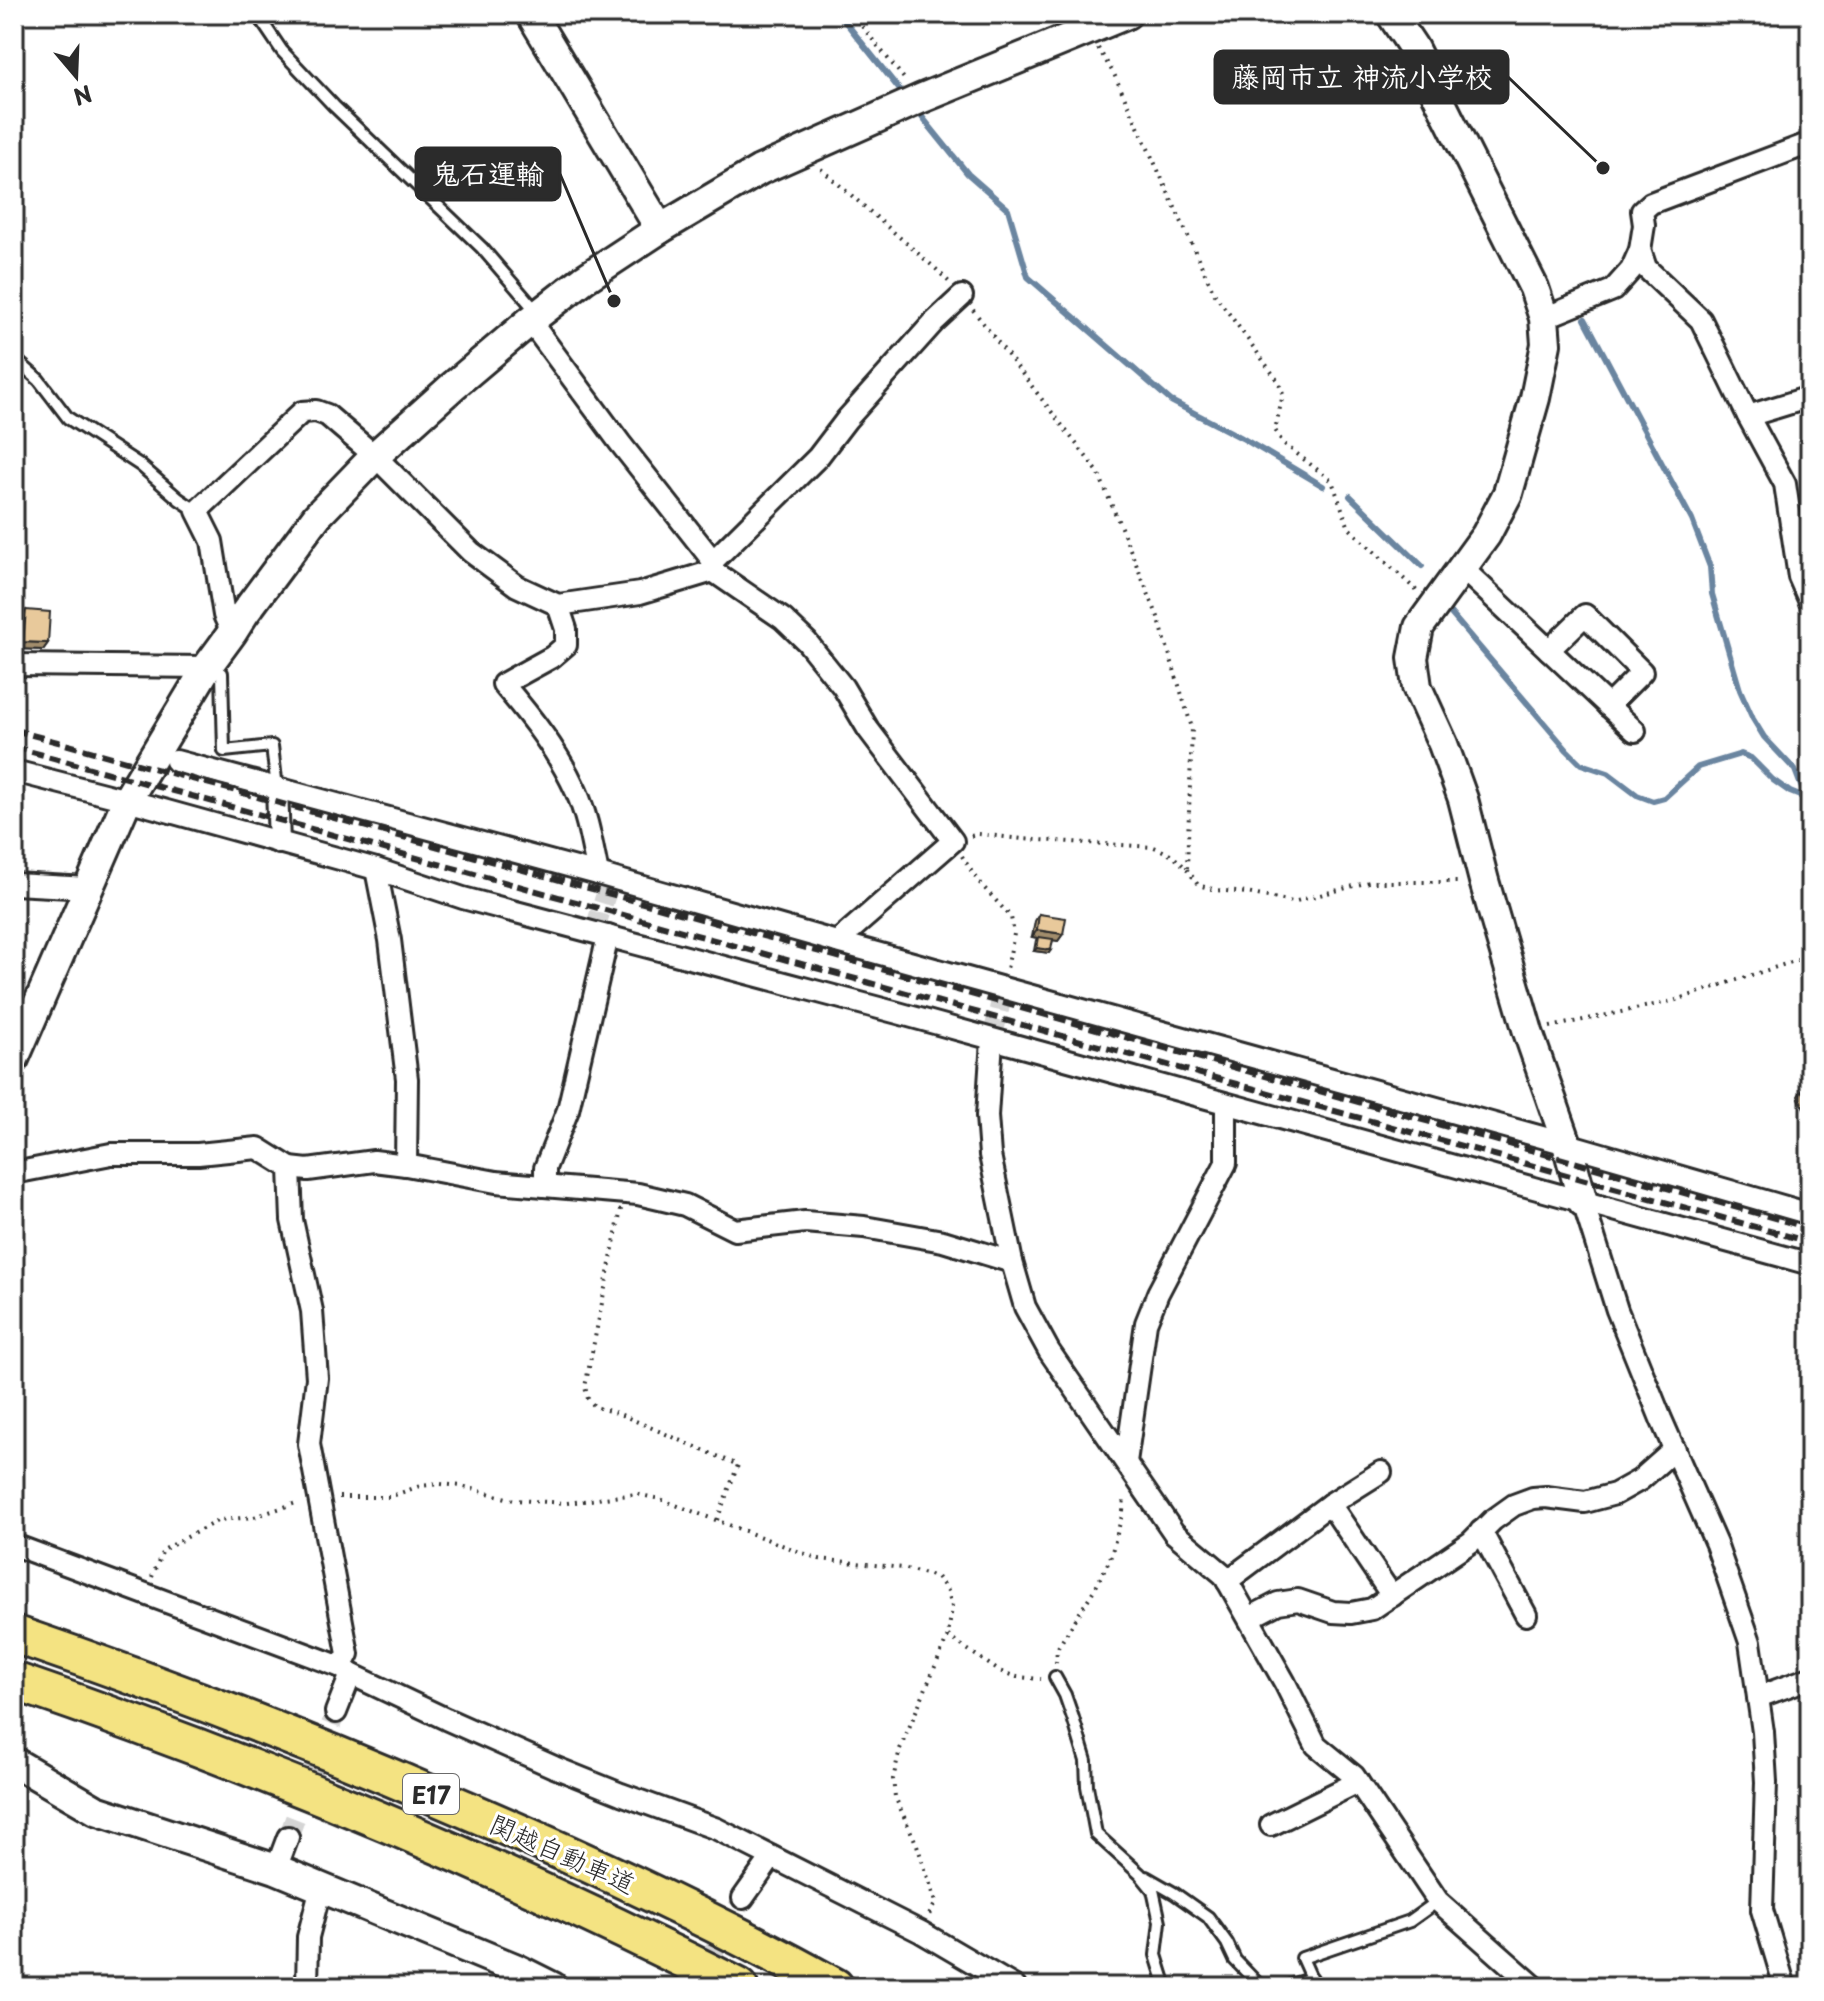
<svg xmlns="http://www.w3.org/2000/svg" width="1824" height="2001" font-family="'Playpen Sans','Klee One',sans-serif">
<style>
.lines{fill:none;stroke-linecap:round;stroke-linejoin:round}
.stream{stroke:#6b85a0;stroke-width:6}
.street-tunnel{stroke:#d5d5d5;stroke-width:20;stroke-dasharray:20 10;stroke-linecap:butt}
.lane-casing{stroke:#2b2b2b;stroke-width:16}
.street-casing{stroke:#2b2b2b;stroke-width:26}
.secondary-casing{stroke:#2b2b2b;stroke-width:34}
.highway-casing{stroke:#2b2b2b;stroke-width:42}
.path{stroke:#2b2b2b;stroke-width:4;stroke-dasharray:2 6;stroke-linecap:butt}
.lane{stroke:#fff;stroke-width:10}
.street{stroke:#fff;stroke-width:20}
.secondary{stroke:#fff;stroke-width:28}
.highway{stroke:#f4e382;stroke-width:36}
.rail{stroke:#2b2b2b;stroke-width:6;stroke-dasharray:12 6;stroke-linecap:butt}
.wall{fill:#c8ad85;stroke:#2b2b2b;stroke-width:2}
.shaded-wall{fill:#a28d6c;stroke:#2b2b2b;stroke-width:2}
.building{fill:#e8c99b;stroke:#2b2b2b;stroke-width:2}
.labels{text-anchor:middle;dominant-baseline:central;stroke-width:6;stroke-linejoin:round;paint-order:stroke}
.shield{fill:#fff;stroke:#6b6b6b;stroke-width:2}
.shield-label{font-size:24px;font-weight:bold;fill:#2b2b2b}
.street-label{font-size:26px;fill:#2b2b2b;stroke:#fff}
.leader{fill:none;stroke:#2b2b2b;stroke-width:3}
.callout-dot{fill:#2b2b2b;stroke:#fff;stroke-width:3}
.callout{fill:#2b2b2b;stroke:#2b2b2b;stroke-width:3}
.callout-label{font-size:28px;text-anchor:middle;font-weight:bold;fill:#fff}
</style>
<rect width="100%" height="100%" fill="#fff"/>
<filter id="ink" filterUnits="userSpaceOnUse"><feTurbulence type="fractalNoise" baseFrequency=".0125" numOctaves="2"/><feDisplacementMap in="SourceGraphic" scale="16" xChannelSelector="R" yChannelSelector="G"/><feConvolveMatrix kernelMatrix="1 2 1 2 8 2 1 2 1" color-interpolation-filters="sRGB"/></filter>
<g filter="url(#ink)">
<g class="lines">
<g class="stream">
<polyline points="839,14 899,89"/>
<polyline points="922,117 968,174 1008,209 1028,277 1171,401 1242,438 1323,486"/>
<polyline points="1585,319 1692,520 1710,567 1712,594 1740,690 1753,719 1764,737 1795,770 1806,799"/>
<polyline points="1350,496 1422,566"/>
<polyline points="1447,609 1567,750 1581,764 1608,773 1637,795 1653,801 1664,798 1698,767 1741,754 1751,758 1773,780 1790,792 1810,800"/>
</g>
<g class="street-tunnel">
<polyline points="594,932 611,878"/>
<polyline points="992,1040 1004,988"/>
<polyline points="288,1837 336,1712"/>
<polyline points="695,1987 743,1898"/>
</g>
<defs>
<g id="lane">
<polyline points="257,14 282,51 334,106 482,248 537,312"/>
<polyline points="14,358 39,380 68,418 140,465 179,499 197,511"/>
<polyline points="209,667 222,673 224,751 272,746 277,788"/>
<polyline points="1055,1677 1065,1695 1073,1718 1086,1761 1087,1786 1096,1834 1140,1874 1153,1890 1160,1922 1156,1955 1166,1987"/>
<polyline points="1146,1877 1174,1893 1208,1917 1227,1943 1235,1960 1261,1987"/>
<polyline points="1284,1987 1312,1978"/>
<polyline points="1315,1987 1302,1958 1410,1921 1438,1901"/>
</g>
<g id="street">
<polyline points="1640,250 1646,268 1701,320 1748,416 1810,397"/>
<polyline points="1544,318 1613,290 1631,270 1640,250 1644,225 1642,211 1651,203 1810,143"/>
<polyline points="530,321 620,443 713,561 713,571 783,619 807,642 843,687 868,729 953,841 837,942"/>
<polyline points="1748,416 1785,484 1799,577 1810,602"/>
<polyline points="713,561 818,457 847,419 934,322 962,296"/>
<polyline points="1462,568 1635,731"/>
<path d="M558 605 566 629V645L552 657 503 684C531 717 558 751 576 791 588 817 592 846 598 874"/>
<polyline points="232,633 224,615 212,541 197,511 302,412 316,411 327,415 375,456 471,552 517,586 558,605 640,593 713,571"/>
<polyline points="1549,650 1585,615 1642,672 1608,706"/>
<polyline points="14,665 207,667"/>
<polyline points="176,761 598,874 837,942 1567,1144 1810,1214"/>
<polyline points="14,771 127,800 376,869 463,898 898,1013 1810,1264"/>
<polyline points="277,788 279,843"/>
<polyline points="376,869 390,940 407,1079 406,1165"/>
<polyline points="14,884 88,888"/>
<polyline points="992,1040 987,1116 990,1155 1012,1262 1025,1307 1049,1351 1174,1533 1224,1575 1285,1683 1316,1745 1354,1776 1438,1901 1535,1987"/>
<polyline points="290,1168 308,1170 374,1161 406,1165 496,1182 638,1194 685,1205 735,1230 805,1222 864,1227 943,1241 1012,1262"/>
<polyline points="14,1173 111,1154 198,1154 258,1148 290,1168 292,1220 312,1311 317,1378 309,1444 348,1654 341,1667"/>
<polyline points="545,1186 545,1168 568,1110 608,936"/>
<polyline points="1583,1202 1617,1310 1661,1419 1716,1544 1750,1642 1763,1732 1766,1782 1762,1910 1785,1987"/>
<polyline points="1126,1462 1146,1323 1158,1293 1226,1163 1226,1104"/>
<polyline points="1330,1504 1392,1596"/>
<polyline points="1481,1531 1526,1615"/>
<polyline points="14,1545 341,1667 351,1674 446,1719 554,1767 621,1794 717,1829 921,1932 1015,1987"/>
<polyline points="1227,1581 1330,1504 1381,1472"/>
<polyline points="1249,1618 1278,1603 1298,1600 1333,1612 1351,1613 1372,1609 1471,1542 1493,1520 1514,1505 1533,1498 1546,1497 1585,1502 1615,1494 1640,1480 1675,1449"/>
<polyline points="1758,1697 1810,1678"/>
<polyline points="336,1712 351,1674"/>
<polyline points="1271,1825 1358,1782"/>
<polyline points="276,1869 288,1837"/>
<polyline points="743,1898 772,1857"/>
<polyline points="307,1987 308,1937 321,1887"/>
</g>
<g id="secondary">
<polyline points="531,14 660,229"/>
<polyline points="1391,14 1413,47 1534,288 1544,318 1546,344 1535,398 1508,493 1486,535 1419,627 1413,658 1417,687 1443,744 1463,799 1484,881 1528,1032 1567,1144 1583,1202"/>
<polyline points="14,1059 127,800 207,667 232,633 244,614 317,516 375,456 453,386 530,321 584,279 660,229 760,170 920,99 1127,14"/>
<polyline points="14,1762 96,1810 276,1869 517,1969 553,1987"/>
</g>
<g id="highway">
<path d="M14 1634C157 1683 298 1737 437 1797 572 1854 706 1916 835 1987"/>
<path d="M14 1681C262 1766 505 1868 739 1987"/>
</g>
</defs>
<use href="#lane" class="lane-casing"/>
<use href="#street" class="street-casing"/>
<use href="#secondary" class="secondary-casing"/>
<use href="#highway" class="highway-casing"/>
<g class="path">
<polyline points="852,14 906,81"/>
<polyline points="1098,48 1114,74 1214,293 1278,381 1283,394 1275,430 1283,443 1332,481 1349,528 1417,591"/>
<polyline points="821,169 936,269 949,282"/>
<polyline points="973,310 1098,472 1158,617 1192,728 1187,868"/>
<path d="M971 836 979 834 1022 839 1154 847C1175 855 1186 866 1198 885L1216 890 1247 893 1293 902 1369 882H1462"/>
<polyline points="962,856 977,880 1011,917 1014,934 1007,969"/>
<polyline points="1550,1027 1673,1001 1810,956"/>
<polyline points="621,1209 585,1387 588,1399 595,1407 617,1413 738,1465 717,1520"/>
<polyline points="339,1497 389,1497 420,1486 441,1484 461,1486 514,1500 567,1503 636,1494 660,1499 819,1559 903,1568 937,1577 948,1591 952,1607 948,1636 900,1749 893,1779 895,1797 917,1845 936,1902 929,1915"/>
<polyline points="152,1577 163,1550 219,1520 254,1517 299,1502"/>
<polyline points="948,1636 999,1671 1017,1677 1041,1679"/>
<polyline points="1056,1663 1057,1649 1097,1585 1110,1559 1123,1512 1124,1496"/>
</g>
<use href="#lane" class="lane"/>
<use href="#street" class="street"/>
<use href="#secondary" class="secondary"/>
<use href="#highway" class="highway"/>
<g class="rail">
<polyline points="14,730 763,936 1810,1228"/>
<polyline points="14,747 1810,1242"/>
</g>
</g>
<g class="wall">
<polygon points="26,610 48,643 43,650 19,649 21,617"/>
<polygon points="1039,914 1063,934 1058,941 1053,940 1049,953 1034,951 1036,940 1038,938 1032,937 1035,921"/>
<polygon points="1810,1086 1810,1120 1798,1096 1802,1090"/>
</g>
<g class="shaded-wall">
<polygon points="23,642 48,643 43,650 19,649"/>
<polygon points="1037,930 1063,934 1058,941 1032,937"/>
<polygon points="1037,948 1051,950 1049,953 1034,951"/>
</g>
<g class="building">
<polygon points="26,610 50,612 48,643 23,642"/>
<polygon points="1039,914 1066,918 1063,934 1037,930"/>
<polygon points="1039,937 1053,939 1051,950 1037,948"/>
<polygon points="1810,1086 1810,1104 1802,1090"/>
</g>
</g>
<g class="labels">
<rect class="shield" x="403" y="1774" width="56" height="40" rx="6"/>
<g class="shield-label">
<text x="431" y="1794">E17</text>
</g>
<g class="street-label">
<text transform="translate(563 1853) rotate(24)">関越自動車道</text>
</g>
</g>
<path class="leader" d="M1603 168L1508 77M614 301L560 174"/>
<g class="callout-dot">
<circle cx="1603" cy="168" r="8"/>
<circle cx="614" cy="301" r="8"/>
</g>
<g class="callout">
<rect x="1215" y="51" width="293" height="52" rx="8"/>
<rect x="416" y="148" width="144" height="52" rx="8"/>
</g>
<g class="callout-label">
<text x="1362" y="87">藤岡市立 神流小学校</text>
<text x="488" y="184">鬼石運輸</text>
</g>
<rect width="1824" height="2001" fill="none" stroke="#fff" stroke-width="48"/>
<rect x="24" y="24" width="1776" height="1953" fill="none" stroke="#2b2b2b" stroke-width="3" filter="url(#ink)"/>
<g transform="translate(76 76) rotate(161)" stroke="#ffffff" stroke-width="6" paint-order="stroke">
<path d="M0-6L14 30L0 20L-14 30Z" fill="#2b2b2b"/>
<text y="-12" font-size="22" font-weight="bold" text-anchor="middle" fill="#2b2b2b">N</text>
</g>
</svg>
